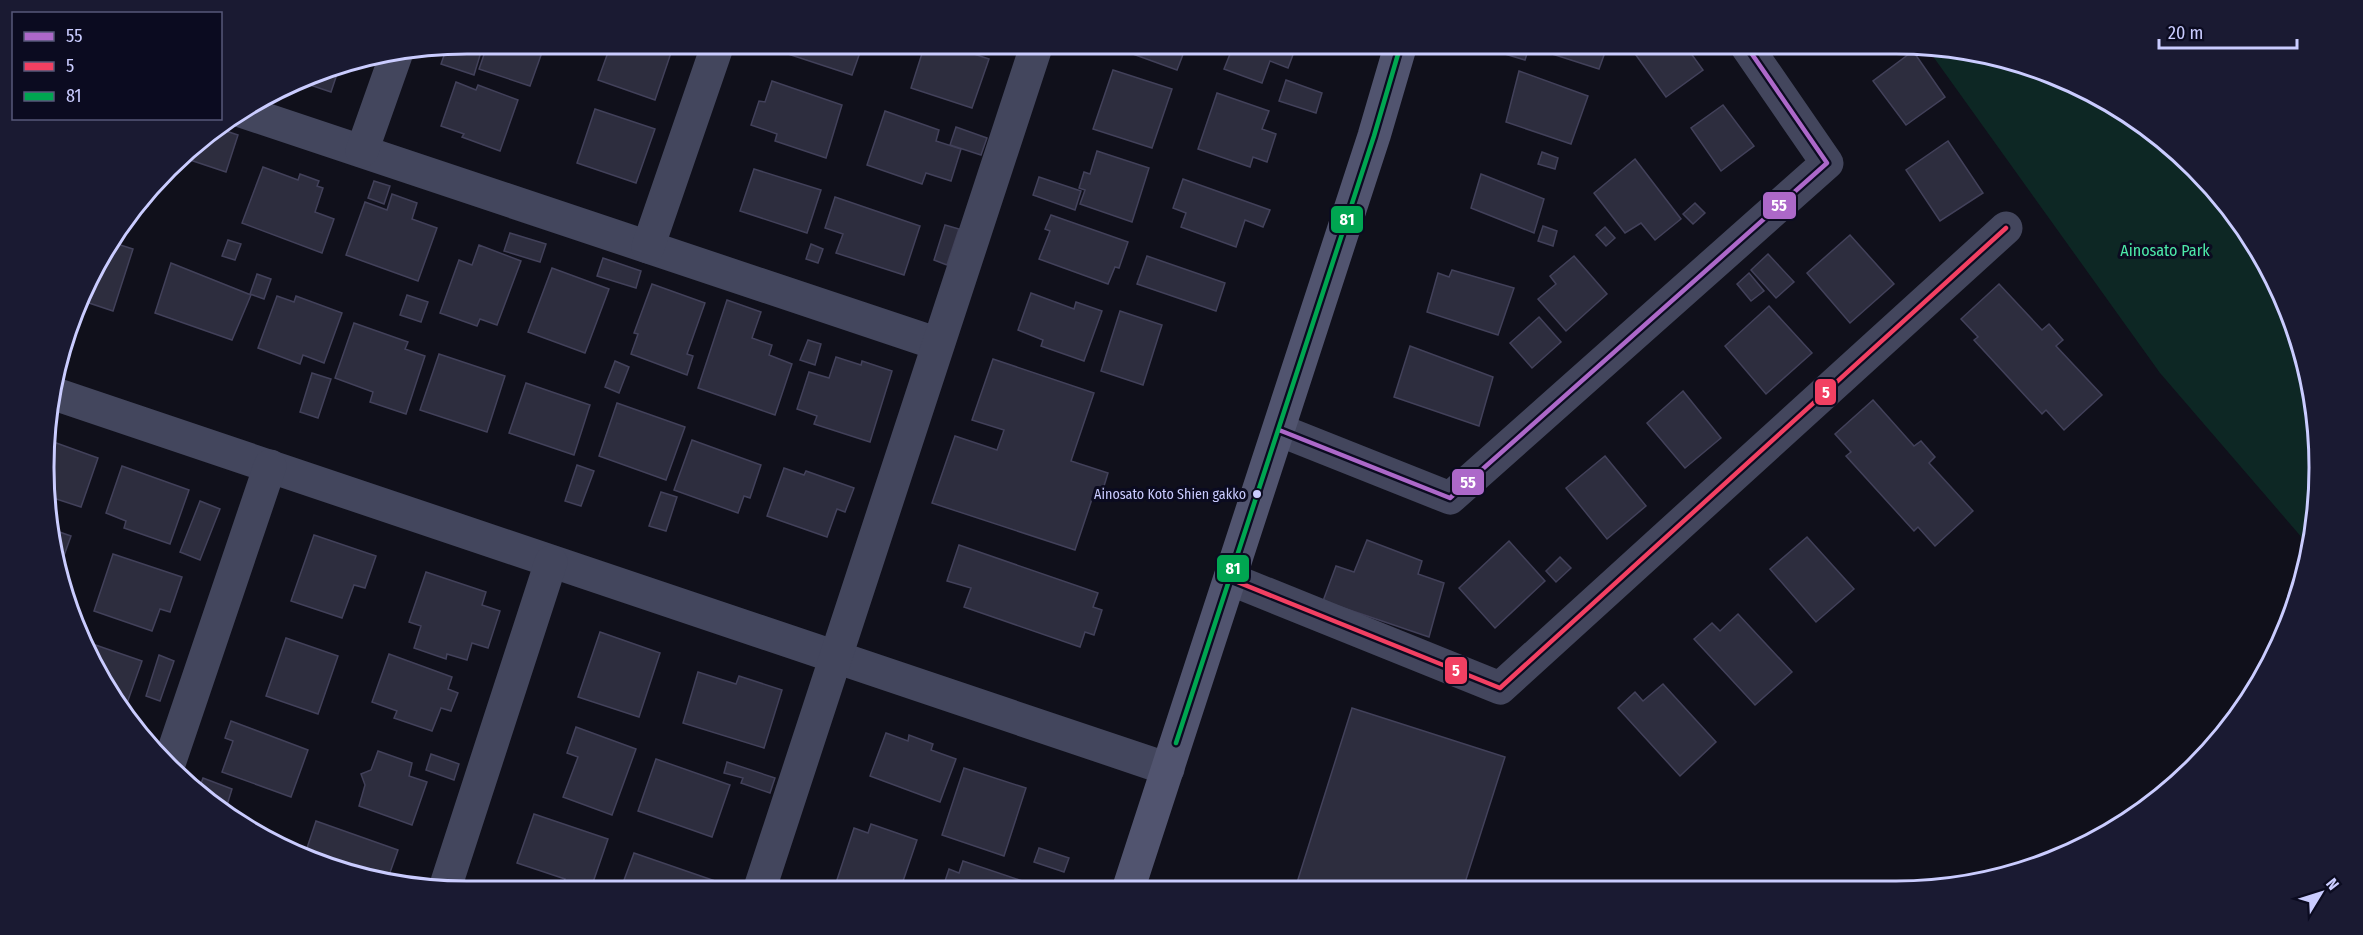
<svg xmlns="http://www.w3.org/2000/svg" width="2363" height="935" font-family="'Fira Sans Condensed',sans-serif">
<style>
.green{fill:#0d2724}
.building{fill:#2d2d3e;stroke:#42415a;stroke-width:1.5}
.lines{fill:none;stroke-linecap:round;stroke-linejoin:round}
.street{stroke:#43465d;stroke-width:33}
.secondary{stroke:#51546f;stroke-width:33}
.bus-1-casing{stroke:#0b0b20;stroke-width:9}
.bus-2-casing{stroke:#0b0b20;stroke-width:9}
.bus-3-casing{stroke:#0b0b20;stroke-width:9}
.bus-1{stroke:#ac68c9;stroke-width:4.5}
.bus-2{stroke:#f24062;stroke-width:4.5}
.bus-3{stroke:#00a651;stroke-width:4.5}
.bus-dot{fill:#caccff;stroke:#0b0b20;stroke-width:2}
.labels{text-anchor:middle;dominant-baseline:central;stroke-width:6;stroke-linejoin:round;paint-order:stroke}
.bus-label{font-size:14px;fill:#caccff;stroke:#0b0b20;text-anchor:end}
.park-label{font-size:16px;fill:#4ce9a8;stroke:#0b0b20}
.rim{fill:none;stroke:#caccff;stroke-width:3}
.line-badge{stroke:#0b0b20;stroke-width:2}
.badge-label{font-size:16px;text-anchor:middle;font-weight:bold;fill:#fff}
</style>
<rect width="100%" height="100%" fill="#10101b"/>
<path class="green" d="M1927 48C1953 51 1983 51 2008 59 2173 111 2289 239 2316 411 2320 437 2319 467 2318 493 2318 511 2313 530 2310 547L2160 373Z"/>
<g class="building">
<polygon points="480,44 545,44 530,86 479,69 487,46"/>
<polygon points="611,44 674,44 655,100 598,80"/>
<polygon points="788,44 863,44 852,75 785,53"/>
<polygon points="925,44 944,44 989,59 972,108 911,88"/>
<polygon points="1133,44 1187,44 1177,70 1130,53"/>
<polygon points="1234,44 1297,44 1288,68 1270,61 1262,83 1224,69"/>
<polygon points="1490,44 1530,44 1525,60 1488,49"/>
<polygon points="1552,44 1608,44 1599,69 1549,53"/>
<polygon points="1628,44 1687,44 1685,45 1703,70 1666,97"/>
<polygon points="1833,44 1850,44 1838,51"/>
<polygon points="458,45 481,52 474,75 441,64 447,47"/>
<polygon points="1913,51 1945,97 1906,125 1873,81"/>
<polygon points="340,65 331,92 298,81 331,66"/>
<polygon points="1113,70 1172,89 1152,148 1093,129"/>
<polygon points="1519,71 1588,96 1571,144 1506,122"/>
<polygon points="1286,80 1322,93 1316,113 1279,101"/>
<polygon points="772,81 842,105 826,158 775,141 777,134 751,125 759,101 765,102"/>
<polygon points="456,82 476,90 478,85 518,100 500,151 462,137 464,134 441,126"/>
<polygon points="1217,93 1269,111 1262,129 1276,134 1267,162 1253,157 1250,167 1198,149"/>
<polygon points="1723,105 1754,146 1721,171 1691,128"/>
<polygon points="595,109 655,129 636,183 577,163"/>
<polygon points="885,111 939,130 936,141 961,149 951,181 926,173 922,184 867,165"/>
<polygon points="956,127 987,138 981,155 950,145"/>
<polygon points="217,128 238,135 226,172 190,160 196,143"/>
<polygon points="1948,141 1983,193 1940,221 1906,170"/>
<polygon points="1097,151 1149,168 1132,222 1080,204 1085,190 1079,188 1084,172 1090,174"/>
<polygon points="1542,152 1558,158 1555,169 1538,164"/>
<polygon points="1635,159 1681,219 1655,240 1641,223 1625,233 1594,193"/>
<polygon points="263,167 298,180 300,174 319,181 317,186 323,188 315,212 334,219 322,253 242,223"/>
<polygon points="754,169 821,190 807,233 740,211"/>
<polygon points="1481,174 1544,199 1534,233 1471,208"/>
<polygon points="1039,177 1081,191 1075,210 1033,195"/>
<polygon points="1183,179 1270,210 1263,227 1245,220 1236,247 1181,227 1186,213 1173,208"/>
<polygon points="374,181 390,186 384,204 368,198"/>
<polygon points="152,193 148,206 143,204"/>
<polygon points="392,194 417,203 412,219 437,228 418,281 346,255 365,202 387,210"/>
<polygon points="835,197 920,226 904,275 836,253 843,234 825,228"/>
<polygon points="1695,203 1705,213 1693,224 1683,214"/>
<polygon points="1051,215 1128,242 1119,268 1115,267 1108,284 1039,259 1050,231 1045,229"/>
<polygon points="945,225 959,229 947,265 934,260"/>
<polygon points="1543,226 1557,231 1553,246 1538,241"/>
<polygon points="1605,227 1615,238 1606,246 1596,235"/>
<polygon points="510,233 546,244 540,262 504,251"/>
<polygon points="1850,235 1894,284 1850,323 1807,273"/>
<polygon points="228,240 241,244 235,260 222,256"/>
<polygon points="111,242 133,249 113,311 80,300 100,256"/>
<polygon points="811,244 823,249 818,263 806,259"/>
<polygon points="479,245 521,261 497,325 480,319 477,326 440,313 459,260 472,265"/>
<polygon points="1768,254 1794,282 1776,298 1751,270"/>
<polygon points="1147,256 1225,283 1216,311 1137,284"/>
<polygon points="1574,256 1607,294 1566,331 1538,299 1556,284 1550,276"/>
<polygon points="603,258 641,271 636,288 597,276"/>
<polygon points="171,263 251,295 232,340 155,313"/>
<polygon points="552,268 609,289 585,353 528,332"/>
<polygon points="1452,270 1514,288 1498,335 1427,312 1438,273 1449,277"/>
<polygon points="1749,273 1764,291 1751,301 1737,284"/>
<polygon points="257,274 271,279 264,299 250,294"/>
<polygon points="652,284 705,303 687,354 693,356 687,375 631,354 638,334 634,333"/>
<polygon points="1999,284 2042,330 2049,324 2063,340 2056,346 2102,395 2064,430 2046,410 2042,414 1974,340 1978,337 1961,319"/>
<polygon points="1031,293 1074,309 1076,302 1102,311 1084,361 1041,346 1043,340 1018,330"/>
<polygon points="407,295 428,302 421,322 400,315"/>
<polygon points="277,296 294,302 296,296 342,313 324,363 303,355 300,364 258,348"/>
<polygon points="727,300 761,312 752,338 772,345 769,355 792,364 775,415 698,388"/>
<polygon points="1769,306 1812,353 1766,394 1725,346"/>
<polygon points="1120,311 1162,325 1143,385 1101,371"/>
<polygon points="1539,317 1561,342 1532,368 1510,343"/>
<polygon points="354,323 408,342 405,349 425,356 406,414 370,402 373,392 335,378"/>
<polygon points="808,340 821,344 815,365 800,360"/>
<polygon points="1410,346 1493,377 1479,426 1394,397"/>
<polygon points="439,354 505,376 487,432 420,410"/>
<polygon points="836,357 861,365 862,361 892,371 870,442 814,424 817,416 797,409 809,372 829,378"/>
<polygon points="993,359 1094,393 1071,461 1108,473 1101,496 1094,493 1075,550 932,503 955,436 997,450 1004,430 972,420"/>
<polygon points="615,361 629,367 619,393 605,387"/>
<polygon points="312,373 331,379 318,418 300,412"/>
<polygon points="526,383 590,405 574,455 509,433"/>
<polygon points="1683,391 1721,438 1685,468 1647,423"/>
<polygon points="1873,400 1914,446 1921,441 1935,457 1929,463 1973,511 1935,546 1918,527 1914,531 1846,456 1851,452 1835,434"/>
<polygon points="617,403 685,427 666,480 599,456"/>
<polygon points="48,440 98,458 81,507 50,497"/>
<polygon points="692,440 761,465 750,498 744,496 738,513 674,490"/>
<polygon points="1605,456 1646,506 1607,539 1566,488"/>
<polygon points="577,465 594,471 581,506 565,501"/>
<polygon points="122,466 189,490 170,544 124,528 126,521 106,513"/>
<polygon points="784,468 804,475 806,471 854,488 845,512 837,509 827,537 767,516"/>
<polygon points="661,492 677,497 666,531 649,526"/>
<polygon points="200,501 220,509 200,560 180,552"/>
<polygon points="51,529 71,536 58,572 52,551"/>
<polygon points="314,535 376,556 365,588 354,585 342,618 291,601"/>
<polygon points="1807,537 1854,589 1816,622 1770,569"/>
<polygon points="1367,540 1422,561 1418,574 1444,583 1429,637 1323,601 1336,566 1354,572"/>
<polygon points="1509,541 1545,581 1495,628 1459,588"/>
<polygon points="959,545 1098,593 1093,607 1102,610 1094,635 1085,632 1080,647 964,607 971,588 947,581"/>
<polygon points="113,554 182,577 170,612 160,609 152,631 94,611"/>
<polygon points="1560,557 1571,568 1556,582 1546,571"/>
<polygon points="426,572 486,592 482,605 500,611 488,648 472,643 467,660 447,654 446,659 414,648 421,626 409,622"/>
<polygon points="1738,614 1792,672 1755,705 1694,639 1712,623 1720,631"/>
<polygon points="600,632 660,653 639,717 578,697"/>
<polygon points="286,638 338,656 318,714 266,696"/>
<polygon points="81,640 142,661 125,709 115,703"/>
<polygon points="389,654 452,677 448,689 458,693 451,711 441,708 432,731 394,718 397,711 372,702"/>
<polygon points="159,655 174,661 160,701 146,696"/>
<polygon points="698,672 736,684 739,676 782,690 764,748 683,723"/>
<polygon points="1663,684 1716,742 1680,776 1618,708 1635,692 1643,701"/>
<polygon points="1352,708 1505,757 1463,889 1295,889"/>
<polygon points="231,721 308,750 291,797 222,772 233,741 225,738"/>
<polygon points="576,727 636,749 612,815 563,797 578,757 567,753"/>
<polygon points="886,733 908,741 909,735 933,744 931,750 956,759 940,802 870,776"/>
<polygon points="378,751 412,763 409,776 427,782 412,825 359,806 365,785 361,774 371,770"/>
<polygon points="431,754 459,764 454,780 426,770"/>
<polygon points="656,759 730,785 712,837 638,811"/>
<polygon points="727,762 775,778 770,793 741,783 743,778 724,773"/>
<polygon points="964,768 1026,788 1004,856 942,835"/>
<polygon points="203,778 232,789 227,805 204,798 198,792"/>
<polygon points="534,814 608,839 590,891 579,891 562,886 565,879 517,863"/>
<polygon points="316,821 398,850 387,881 357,877 304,857"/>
<polygon points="871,824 917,840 900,890 834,889 854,828 868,833"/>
<polygon points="252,831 285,841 282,849 280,848"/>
<polygon points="1039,848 1069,858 1064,872 1034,862"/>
<polygon points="634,853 721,883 718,891 620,891"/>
<polygon points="963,861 1043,888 1042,890 942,890 949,869 959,873"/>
</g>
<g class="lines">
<g class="street">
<polyline points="241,111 938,344"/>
<polyline points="362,151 396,55"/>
<polyline points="648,247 718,44"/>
<polyline points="52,393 1168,769"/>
<polyline points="1279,430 1450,498 1827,163 1745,44"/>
<polyline points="1230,579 1500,688 2006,228"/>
<polyline points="170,761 270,466"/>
<polyline points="445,888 551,562"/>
<polyline points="759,891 1037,44"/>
</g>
<polyline class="secondary" points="1128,890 1374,136 1401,44"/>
<defs>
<polyline id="bus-1" points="1279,430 1450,498 1827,163 1745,44"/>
<polyline id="bus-2" points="1230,579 1500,688 2006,228"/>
<polyline id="bus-3" points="1176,743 1374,136 1401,44"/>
</defs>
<use href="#bus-1" class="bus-1-casing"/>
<use href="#bus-2" class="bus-2-casing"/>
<use href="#bus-3" class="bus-3-casing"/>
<use href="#bus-1" class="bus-1"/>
<use href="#bus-2" class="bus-2"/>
<use href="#bus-3" class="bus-3"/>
</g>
<circle class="bus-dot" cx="1257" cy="494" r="5"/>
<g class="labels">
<g class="bus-label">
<text x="1246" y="494">Ainosato Koto Shien gakko</text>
</g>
<g class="park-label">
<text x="2165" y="250">Ainosato Park</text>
</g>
</g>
<path d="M0 0H2363V935H0ZM467 54H1896A413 413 0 0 1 2309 467V468A413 413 0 0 1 1896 881H467A413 413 0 0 1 54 468V467A413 413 0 0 1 467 54Z" fill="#1a1a32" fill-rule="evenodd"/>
<path class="rim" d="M467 54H1896A413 413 0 0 1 2309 467V468A413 413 0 0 1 1896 881H467A413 413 0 0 1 54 468V467A413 413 0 0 1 467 54Z"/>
<g class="line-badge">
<rect x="1762" y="191" width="35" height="29" rx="6" fill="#ac68c9"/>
<rect x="1330" y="205" width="34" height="29" rx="6" fill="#00a651"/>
<rect x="1814" y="378" width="23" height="28" rx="6" fill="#f24062"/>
<rect x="1451" y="468" width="34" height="28" rx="6" fill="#ac68c9"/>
<rect x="1216" y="554" width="34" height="29" rx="6" fill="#00a651"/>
<rect x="1444" y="656" width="24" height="29" rx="6" fill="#f24062"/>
</g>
<g class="badge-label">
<text x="1779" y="211">55</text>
<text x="1347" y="225">81</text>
<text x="1826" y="398">5</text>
<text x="1468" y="488">55</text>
<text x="1233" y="574">81</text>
<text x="1456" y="676">5</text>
</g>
<rect x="12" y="12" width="210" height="108" fill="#0b0b20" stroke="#575879" stroke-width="1.5"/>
<rect x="24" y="32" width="30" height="9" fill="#ac68c9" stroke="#575879" stroke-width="1.5"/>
<text x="66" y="42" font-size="18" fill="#caccff">55</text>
<rect x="24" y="62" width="30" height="9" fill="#f24062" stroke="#575879" stroke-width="1.5"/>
<text x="66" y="72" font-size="18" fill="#caccff">5</text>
<rect x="24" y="92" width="30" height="9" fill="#00a651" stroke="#575879" stroke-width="1.5"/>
<text x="66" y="102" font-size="18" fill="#caccff">81</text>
<g transform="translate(2321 893) rotate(52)" stroke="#0b0b20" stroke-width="4.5" paint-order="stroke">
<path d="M0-4.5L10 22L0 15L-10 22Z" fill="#caccff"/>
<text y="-9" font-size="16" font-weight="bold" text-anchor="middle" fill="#caccff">N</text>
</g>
<path d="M2159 39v9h138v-9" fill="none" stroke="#caccff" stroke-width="3"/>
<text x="2168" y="39" font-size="18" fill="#caccff" stroke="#0b0b20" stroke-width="4.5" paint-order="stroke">20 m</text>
</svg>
